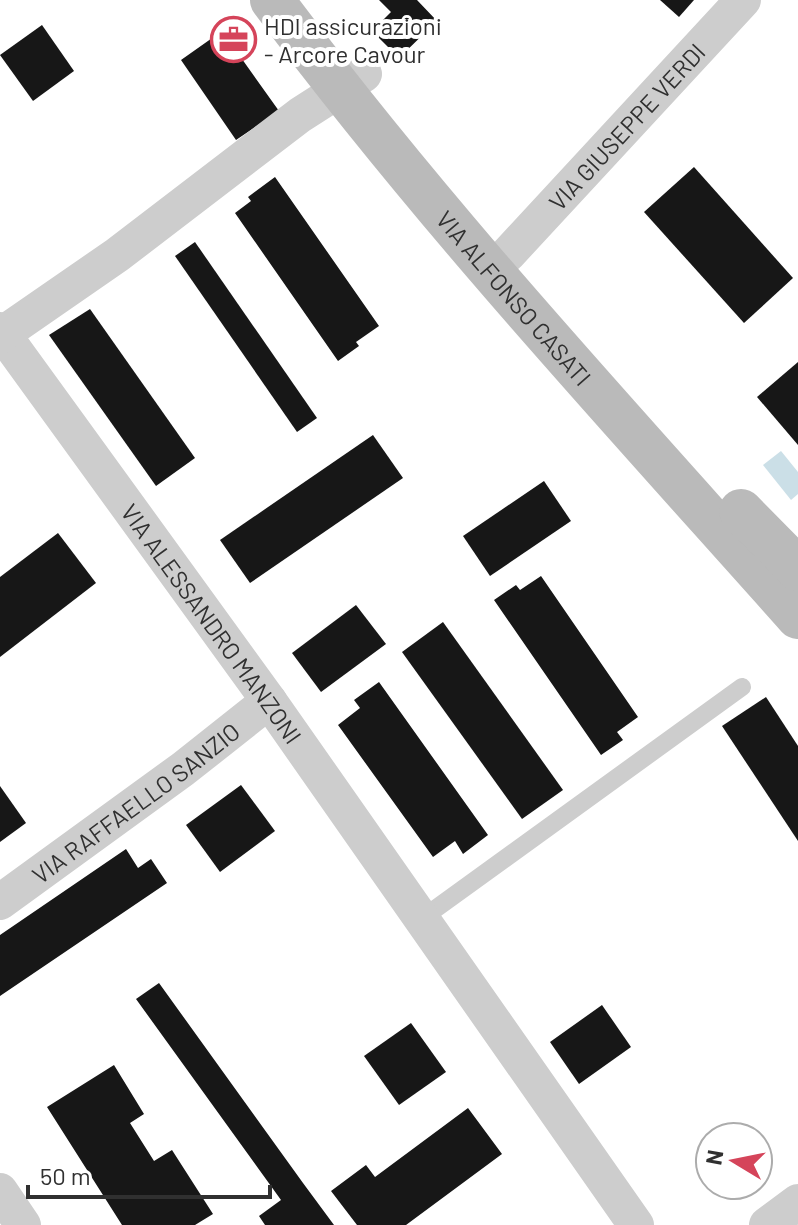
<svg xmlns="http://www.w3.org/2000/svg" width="798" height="1225" font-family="Barlow,sans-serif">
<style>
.water{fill:#cbdfe7}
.building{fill:#171717}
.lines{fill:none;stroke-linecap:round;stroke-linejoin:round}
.lane{stroke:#cdcdcd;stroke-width:18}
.street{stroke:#cdcdcd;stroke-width:36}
.secondary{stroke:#bababa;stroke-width:44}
.labels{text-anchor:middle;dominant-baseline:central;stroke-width:8;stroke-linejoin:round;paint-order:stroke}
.poi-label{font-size:24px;fill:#303030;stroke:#fff;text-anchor:start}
.street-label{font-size:24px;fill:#303030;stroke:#fff}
</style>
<rect width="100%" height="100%" fill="#fff"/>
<polygon class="water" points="781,451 798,472 798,494 791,500 763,465"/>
<g class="building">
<polygon points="379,0 417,0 437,21 399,58 372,31 391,12"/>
<polygon points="660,0 694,0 679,17"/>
<polygon points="232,24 247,45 237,52 279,111 236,140 181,60"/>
<polygon points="42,25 74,71 33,101 0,55"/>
<polygon points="694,167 793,278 744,323 644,212"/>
<polygon points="275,177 379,326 356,342 359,346 338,361 235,213 251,201 248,197"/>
<polygon points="195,242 317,418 297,432 175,256"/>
<polygon points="90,309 195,458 156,486 49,335"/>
<polygon points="798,362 798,445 757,397"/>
<polygon points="373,435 403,478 250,583 220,540"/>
<polygon points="544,481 571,521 490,576 463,536"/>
<polygon points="58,533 96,583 0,657 0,577"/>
<polygon points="541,576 638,717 617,732 623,740 601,755 494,600 516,585 520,590"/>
<polygon points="356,605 386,644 321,692 292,653"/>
<polygon points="443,622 563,790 522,819 402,652"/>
<polygon points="379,682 488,835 463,854 455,841 433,857 338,725 360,708 354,700"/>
<polygon points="766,697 798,746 798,841 722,726"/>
<polygon points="241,785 275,831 220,872 186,825"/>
<polygon points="0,786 26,823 0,842"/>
<polygon points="126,849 138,868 151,859 167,883 0,996 0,935"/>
<polygon points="159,983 303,1183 334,1225 265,1225 259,1216 281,1200 136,999"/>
<polygon points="602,1005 631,1047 579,1084 550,1042"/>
<polygon points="411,1023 446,1072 399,1105 364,1056"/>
<polygon points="114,1065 144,1114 130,1123 154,1161 172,1150 213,1214 195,1225 122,1225 47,1107"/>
<polygon points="468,1108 502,1154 406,1225 357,1225 331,1191 366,1165 375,1177"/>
</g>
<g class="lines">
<polyline class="lane" points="420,920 742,687"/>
<g class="street">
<path id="s1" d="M508 254 743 0"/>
<path id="s2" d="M0 330 269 701 636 1225"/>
<polyline points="0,336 117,255 300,115 364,74"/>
<path id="s3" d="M0 902 183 769 269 701"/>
<polyline points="0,1191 23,1225"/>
<polyline points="767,1225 798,1202"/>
</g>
<g class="secondary">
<path id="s4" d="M272 0C434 217 618 415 798 617"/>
<polyline points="741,511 798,569"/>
</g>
</g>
<defs>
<symbol id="office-ring" viewBox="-11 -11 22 22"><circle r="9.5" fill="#fff" stroke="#d5445a" stroke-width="1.5"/><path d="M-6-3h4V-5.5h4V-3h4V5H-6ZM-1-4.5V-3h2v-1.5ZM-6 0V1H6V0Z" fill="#d5445a"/></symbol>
</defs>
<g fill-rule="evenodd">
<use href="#office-ring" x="208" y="14" width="51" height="51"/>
</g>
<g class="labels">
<g class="poi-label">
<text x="264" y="25">HDI assicurazioni<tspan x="264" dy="28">- Arcore Cavour</tspan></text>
</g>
<g class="street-label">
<text stroke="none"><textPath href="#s1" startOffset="174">VIA GIUSEPPE VERDI</textPath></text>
<text stroke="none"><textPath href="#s4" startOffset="384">VIA ALFONSO CASATI</textPath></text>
<text stroke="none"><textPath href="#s2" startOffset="362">VIA ALESSANDRO MANZONI</textPath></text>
<text stroke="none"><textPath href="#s3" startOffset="168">VIA RAFFAELLO SANZIO</textPath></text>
</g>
</g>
<g transform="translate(734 1161) rotate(280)"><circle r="38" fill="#ffffff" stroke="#acacac" stroke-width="2"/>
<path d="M0-6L14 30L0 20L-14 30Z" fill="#d5445a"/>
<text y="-12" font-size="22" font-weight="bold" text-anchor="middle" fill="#303030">N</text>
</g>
<path d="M28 1185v12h242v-12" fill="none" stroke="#303030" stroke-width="4"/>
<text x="40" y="1185" font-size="24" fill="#303030" stroke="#ffffff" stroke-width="6" paint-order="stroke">50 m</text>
</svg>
